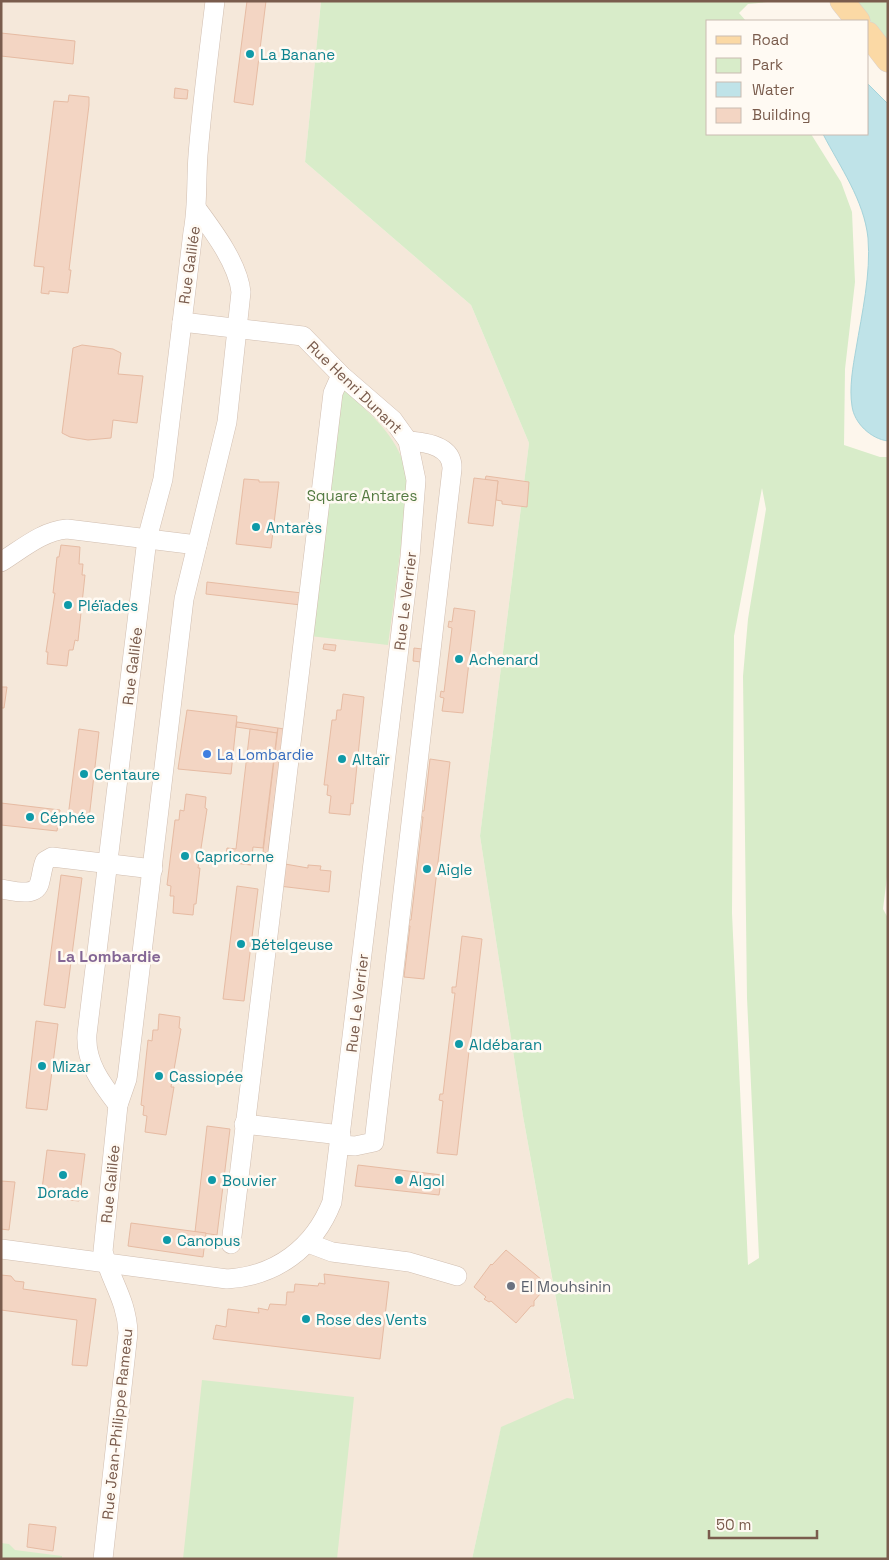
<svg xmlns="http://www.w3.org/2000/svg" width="889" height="1560" font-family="'Space Grotesk',sans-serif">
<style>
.residential{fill:#f5e8da}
.green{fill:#d8ecc9;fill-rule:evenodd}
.water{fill:#bfe3e8;stroke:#a5d3da}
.building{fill:#f3d5c3;stroke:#e6bba3}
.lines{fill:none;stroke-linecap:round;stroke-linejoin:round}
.minor-casing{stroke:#d1beb0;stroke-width:20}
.major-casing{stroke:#dad1cd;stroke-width:25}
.minor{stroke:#fff;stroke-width:19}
.major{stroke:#fbd9a5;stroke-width:24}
.culture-dot{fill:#0f9aa8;stroke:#fffaf3;stroke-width:2}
.shop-dot{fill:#3f7fe0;stroke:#fffaf3;stroke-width:2}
.worship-dot{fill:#6b7280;stroke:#fffaf3;stroke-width:2}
.labels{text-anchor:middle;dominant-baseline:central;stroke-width:5;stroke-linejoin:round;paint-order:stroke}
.culture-label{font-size:15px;fill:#0d838f;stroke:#fffaf3;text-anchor:start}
.street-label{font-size:15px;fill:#7a5c4d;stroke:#fffaf3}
.park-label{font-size:15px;fill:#537a41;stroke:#fffaf3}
.shop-label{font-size:15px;fill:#366cbe;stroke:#fffaf3;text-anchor:start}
.worship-label{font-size:15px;fill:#5b616d;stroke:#fffaf3;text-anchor:start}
.neighbourhood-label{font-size:16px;font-weight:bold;fill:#846695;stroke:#fffaf3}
</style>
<rect width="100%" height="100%" fill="#fdf6ec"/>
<polygon class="residential" points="1,1 321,1 305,162 471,305 529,443 480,836 523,1116 574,1400 501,1428 472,1559 1,1559"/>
<g class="green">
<path d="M321 1H778L748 4 739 13 746 21H708V134H811L841 182 852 212 855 282 845 369 844 445 880 457H888V869L883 909 888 918V1559H472L501 1427 567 1398 574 1399 523 1116 480 836 529 443 471 305 305 162ZM762 488 766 509 748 619 743 676 747 998 759 1258 748 1265 732 913 734 636Z"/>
<polygon points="854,1 888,1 888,43"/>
<path d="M339 385C373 417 402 437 409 485L388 645 301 635Z"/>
<polygon points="202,1380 354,1397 337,1559 183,1559"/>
<polygon points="1,1543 9,1544 15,1550 62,1556 62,1559 1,1559"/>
</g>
<path class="water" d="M868 84 888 104V441C871 439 854 423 852 406 849 388 853 366 856 349 862 313 871 274 868 238 864 200 840 167 823 134H868Z"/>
<g class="building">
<polygon points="247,1 266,1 253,105 234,102"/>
<polygon points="1,33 75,41 73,64 1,56"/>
<polygon points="175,88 188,90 187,99 174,98"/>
<polygon points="69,95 89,97 89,105 69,270 71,270 68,293 49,291 49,294 41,293 44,267 34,266 54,101 68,102"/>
<polygon points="82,345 113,349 121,353 118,374 143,376 137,423 113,420 111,438 88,440 70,437 62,433 73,348"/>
<polygon points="486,476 529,482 527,507 502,504 502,501 496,500 498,481 485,480"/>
<polygon points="474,478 498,481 493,526 468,523"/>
<polygon points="244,479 259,480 259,482 279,482 271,548 236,544"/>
<polygon points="61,545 80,547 79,564 83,564 82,575 85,575 78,641 75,640 73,650 69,650 67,666 47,664 48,652 46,652 55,593 53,593 57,557 59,557"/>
<polygon points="207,582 302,593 301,605 206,594"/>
<polygon points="454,608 475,611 463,713 442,711 444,698 440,697 441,691 444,692 452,628 448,627 449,621 452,622"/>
<polygon points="324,644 336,645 335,651 323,649"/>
<polygon points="414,648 422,649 421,662 413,661"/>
<polygon points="1,687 7,687 4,708 1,708"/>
<polygon points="343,694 364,697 353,804 351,803 350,815 329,813 331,796 327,795 328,785 324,785 332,720 336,720 337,710 341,710"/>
<polygon points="187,710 237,716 231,774 178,769"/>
<polygon points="237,722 278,728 277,733 236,727"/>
<polygon points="278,728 284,729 268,853 263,852"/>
<polygon points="79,729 99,732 89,819 68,817"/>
<polygon points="250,729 277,733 263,848 253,847 251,865 225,862 227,848 236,849"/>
<polygon points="430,759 450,762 424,979 404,977 410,926 407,926 407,920 411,920 423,817 420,817 421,811 424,811"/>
<polygon points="186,794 206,797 205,808 207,809 198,868 200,868 196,904 194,904 193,915 173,913 174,896 170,896 171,886 167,885 175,820 179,820 180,810 184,811"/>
<polygon points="1,803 60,810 57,831 1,825"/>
<polygon points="285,864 308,868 308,865 321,866 320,870 331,871 329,892 279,886"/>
<polygon points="61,875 82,878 65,1008 44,1005"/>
<polygon points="237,886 258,889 244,1001 223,999"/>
<polygon points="462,936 482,939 457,1155 437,1153 443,1101 439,1100 440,1094 443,1094 455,993 452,993 452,987 456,987"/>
<polygon points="159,1014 180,1017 179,1028 181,1029 171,1087 174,1087 166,1135 145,1132 147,1116 143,1115 144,1106 141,1105 148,1040 152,1041 153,1030 158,1030"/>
<polygon points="36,1021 58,1024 47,1110 26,1108"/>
<polygon points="207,1126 230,1129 217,1235 195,1232"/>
<polygon points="47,1150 85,1154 79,1201 41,1197"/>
<polygon points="358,1165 442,1175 439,1195 355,1186"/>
<polygon points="1,1181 15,1182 9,1230 1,1229"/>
<polygon points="131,1223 206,1233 203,1257 128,1246"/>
<polygon points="506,1250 548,1285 534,1301 534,1306 531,1306 516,1323 491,1301 489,1302 484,1299 486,1297 474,1287 491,1264 492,1265"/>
<polygon points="324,1274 389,1282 380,1359 213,1339 216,1325 226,1327 228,1309 259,1313 258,1308 268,1310 270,1304 286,1305 287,1292 294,1292 295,1284 318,1286 319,1283 325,1284"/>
<polygon points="1,1275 11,1276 15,1281 24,1282 23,1289 96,1299 87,1366 72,1365 77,1320 1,1310"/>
<polygon points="29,1524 56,1527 53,1551 27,1547"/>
</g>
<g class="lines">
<defs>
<g id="minor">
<path d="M1 562C22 549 42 531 67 529L197 545"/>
<path d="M1 889C14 891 37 898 40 881 42 874 42 868 45 861L52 857 153 869"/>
<path d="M118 1105C101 1083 85 1062 87 1034L147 539 163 479 193 232C198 206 196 181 198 155 202 104 209 52 215 1"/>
<polyline points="244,1124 341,1135"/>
<path d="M340 1145 355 1146 374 1142 452 469C453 446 426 442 408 441"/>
<polyline points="308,1243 332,1252 409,1262 457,1276"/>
<polyline points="231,1244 333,393 341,375"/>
<path d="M1 1249 227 1279C276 1276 314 1248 332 1202L410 557 416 480 408 441 393 420 341 375 303 336 182 322"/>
<path d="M103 1559 128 1333C127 1300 110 1280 103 1251L118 1105 127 1079 184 599 227 422 241 292C238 264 214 232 197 209"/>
</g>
<g id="major">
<polyline points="842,1 858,21"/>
<polyline points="868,34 888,60"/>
</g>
</defs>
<use href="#minor" class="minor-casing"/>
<use href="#major" class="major-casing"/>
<use href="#minor" class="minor"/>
<use href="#major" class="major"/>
</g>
<g class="culture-dot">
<circle cx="250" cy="54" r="5"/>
<circle cx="256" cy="527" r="5"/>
<circle cx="68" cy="605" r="5"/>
<circle cx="459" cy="659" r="5"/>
<circle cx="342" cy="759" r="5"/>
<circle cx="84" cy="774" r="5"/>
<circle cx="30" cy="817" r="5"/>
<circle cx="185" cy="856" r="5"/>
<circle cx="427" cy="869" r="5"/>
<circle cx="241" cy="944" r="5"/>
<circle cx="459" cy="1044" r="5"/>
<circle cx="42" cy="1066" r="5"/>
<circle cx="159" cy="1076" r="5"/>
<circle cx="63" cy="1175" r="5"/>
<circle cx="212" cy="1180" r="5"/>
<circle cx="399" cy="1180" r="5"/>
<circle cx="167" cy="1240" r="5"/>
<circle cx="306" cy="1319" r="5"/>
</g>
<circle class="shop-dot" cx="207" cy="754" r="5"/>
<circle class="worship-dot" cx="511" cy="1286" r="5"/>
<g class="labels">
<g class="culture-label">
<text x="260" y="54">La Banane</text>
<text x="266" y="527">Antarès</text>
<text x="78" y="605">Pléïades</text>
<text x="469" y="659">Achenard</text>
<text x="352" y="759">Altaïr</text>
<text x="94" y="774">Centaure</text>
<text x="40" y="817">Céphée</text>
<text x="195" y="856">Capricorne</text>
<text x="437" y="869">Aigle</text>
<text x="251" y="944">Bételgeuse</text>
<text x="469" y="1044">Aldébaran</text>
<text x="52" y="1066">Mizar</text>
<text x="169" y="1076">Cassiopée</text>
<text x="222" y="1180">Bouvier</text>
<text x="409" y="1180">Algol</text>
<text x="63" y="1192" text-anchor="middle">Dorade</text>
<text x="177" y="1240">Canopus</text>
<text x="316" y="1319">Rose des Vents</text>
</g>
<g class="street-label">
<text transform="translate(189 265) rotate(-82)">Rue Galilée</text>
<text transform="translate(355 387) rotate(44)">Rue Henri Dunant</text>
<text transform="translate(405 601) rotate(-83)">Rue Le Verrier</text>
<text transform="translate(132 666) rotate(-83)">Rue Galilée</text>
<text transform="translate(357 1003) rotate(-83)">Rue Le Verrier</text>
<text transform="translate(110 1184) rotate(-84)">Rue Galilée</text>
<text transform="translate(117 1424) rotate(-84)">Rue Jean-Philippe Rameau</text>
</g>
<g class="park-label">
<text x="362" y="495">Square Antares</text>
</g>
<g class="shop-label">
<text x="217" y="754">La Lombardie</text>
</g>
<g class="worship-label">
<text x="521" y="1286">El Mouhsinin</text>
</g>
<g class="neighbourhood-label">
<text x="109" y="956">La Lombardie</text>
</g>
</g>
<rect width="889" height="1560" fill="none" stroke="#7a5c4d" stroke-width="5"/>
<rect x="706" y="20" width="162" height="115" fill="#fffaf3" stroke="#cabbb1"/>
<rect x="716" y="36" width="25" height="8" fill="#fbd9a5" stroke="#cabbb1"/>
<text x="752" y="45" font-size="15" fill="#7a5c4d">Road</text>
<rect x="716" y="58" width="25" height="15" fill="#d8ecc9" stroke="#cabbb1"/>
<text x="752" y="70" font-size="15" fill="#7a5c4d">Park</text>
<rect x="716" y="82" width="25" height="15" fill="#bfe3e8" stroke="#cabbb1"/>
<text x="752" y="95" font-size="15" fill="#7a5c4d">Water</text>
<rect x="716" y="108" width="25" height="15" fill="#f3d5c3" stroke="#cabbb1"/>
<text x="752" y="120" font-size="15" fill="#7a5c4d">Building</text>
<path d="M709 1530v8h108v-8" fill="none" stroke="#7a5c4d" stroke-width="2.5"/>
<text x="716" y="1530" font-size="15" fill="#7a5c4d" stroke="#fffaf3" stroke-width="4" paint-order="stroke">50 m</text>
</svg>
